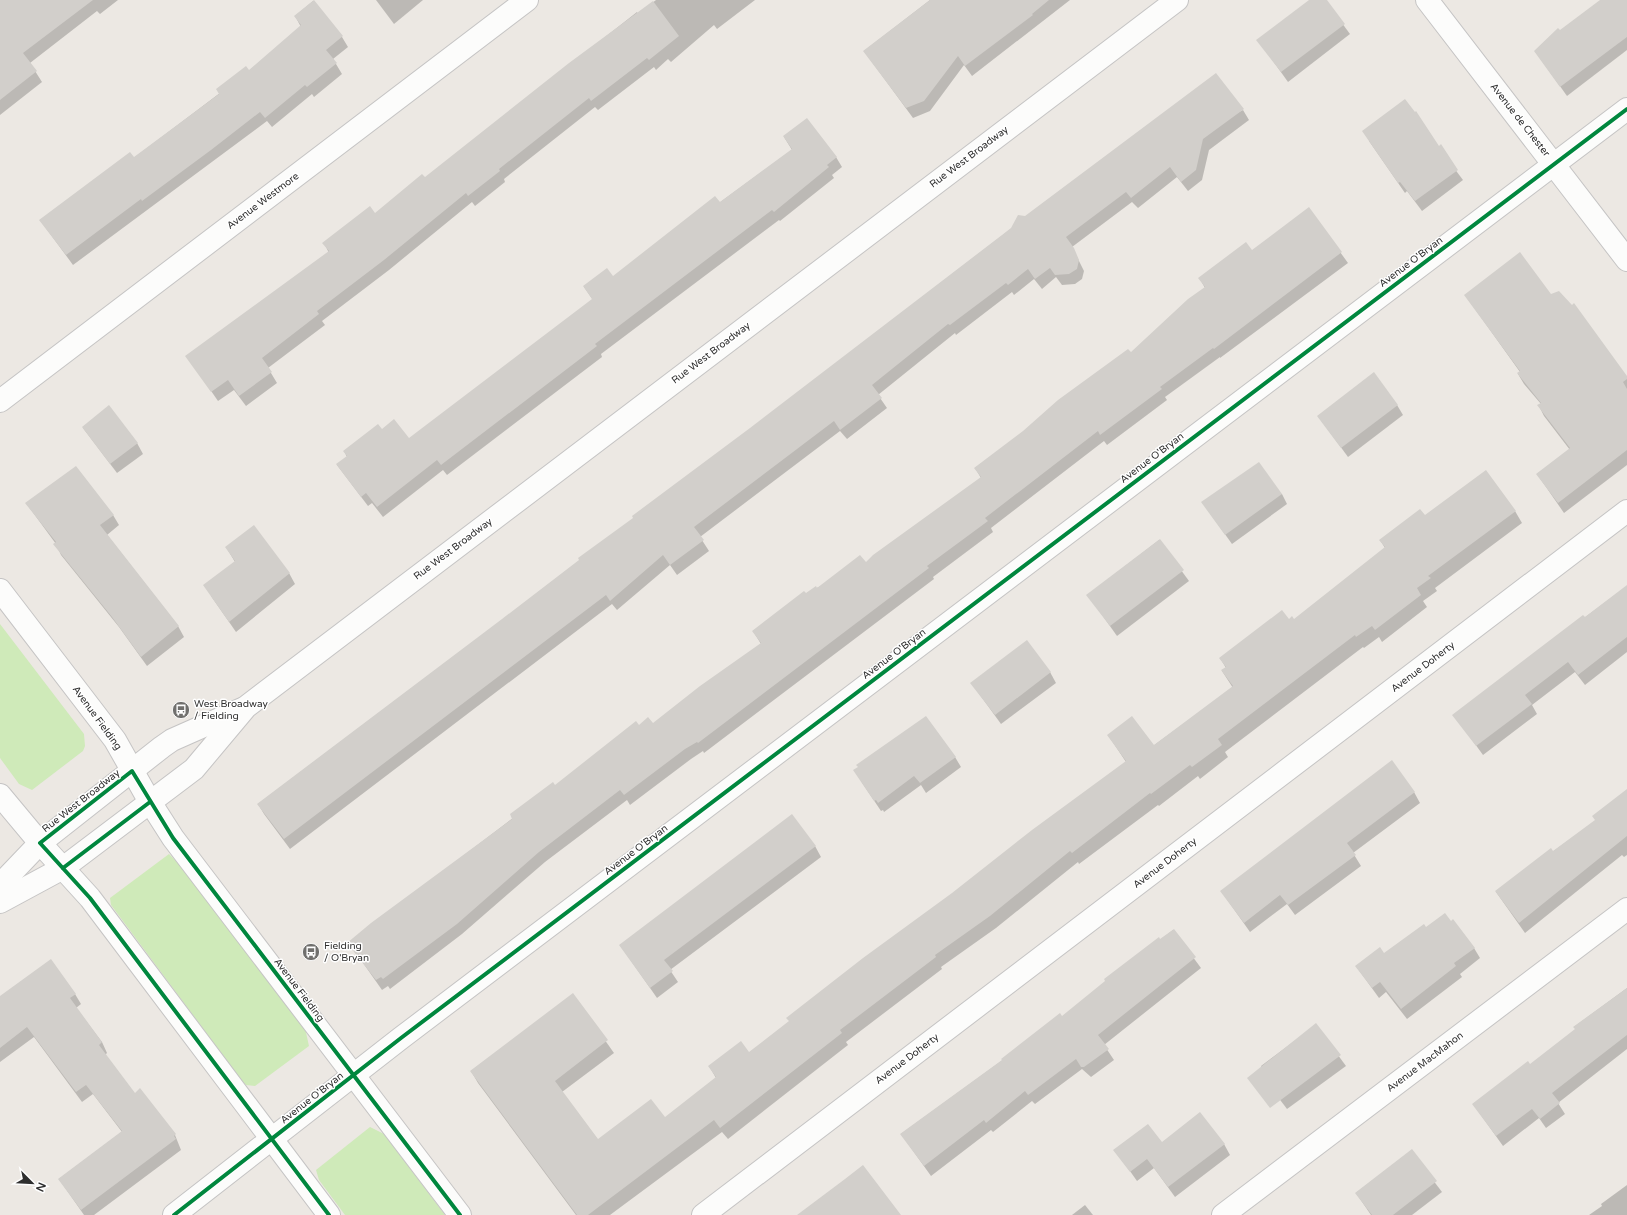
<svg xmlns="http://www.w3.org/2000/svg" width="1627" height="1215" font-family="'Varela Round',sans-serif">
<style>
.green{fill:#cfeab9}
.shadow{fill:#0003}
.building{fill:#d2cfcb}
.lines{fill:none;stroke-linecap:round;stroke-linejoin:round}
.street-casing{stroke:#c5c4c4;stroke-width:24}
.secondary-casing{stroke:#c5c4c4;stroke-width:24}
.street{stroke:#fcfcfb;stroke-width:22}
.secondary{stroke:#fcfcfb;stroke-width:22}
.cycleway-casing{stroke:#fff;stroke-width:6}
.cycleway{stroke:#00873e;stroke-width:4}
.labels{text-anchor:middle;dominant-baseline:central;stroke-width:3;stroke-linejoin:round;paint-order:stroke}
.street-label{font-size:10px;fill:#2e2e2e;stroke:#fff}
.poi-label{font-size:10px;fill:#2e2e2e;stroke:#fff;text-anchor:start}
</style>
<rect width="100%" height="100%" fill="#ece8e3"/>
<g class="green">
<polygon points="0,624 84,734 85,746 83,751 32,790 19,784 0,758"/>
<polygon points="169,854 181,866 305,1028 309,1046 255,1086 246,1085 242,1081 111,905 110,898"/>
<polygon points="370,1127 384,1134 445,1215 345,1215 319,1180 316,1170"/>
</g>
<g class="shadow">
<polygon points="13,0 118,0 100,14 97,11 30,63 42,82 0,115 0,15"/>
<polygon points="376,0 423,0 394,24"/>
<polygon points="656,0 755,0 717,29 714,25 671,62 668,59 656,70 654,67 598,110 595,107 504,179 505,182 475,206 472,202 389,270 322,321 325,325 268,368 277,383 246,406 234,390 218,401 187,356 329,253 324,243 375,214 425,179 637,12 638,14"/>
<polygon points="930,0 1070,0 972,76 964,65 930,111 913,118 864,51"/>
<polygon points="1311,0 1325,0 1350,34 1288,82 1258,40"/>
<polygon points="1603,0 1627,0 1627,50 1567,96 1535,51"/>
<polygon points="313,1 342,37 348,47 333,59 342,74 314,97 312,94 272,127 267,121 73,265 40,220 134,158 249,71 301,27 295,16"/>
<polygon points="1243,110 1249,120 1209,150 1202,180 1188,191 1177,177 1138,208 1132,202 1072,247 1084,271 1082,279 1075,284 1062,285 1056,277 1042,289 1034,279 1014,295 1012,292 956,335 955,333 878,395 887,408 847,439 840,431 700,537 709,551 677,575 670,565 617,610 612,604 290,849 264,814 258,804 502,620 1025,218"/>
<polygon points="784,137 836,157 842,167 832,175 834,178 780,221 779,220 601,354 602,357 447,475 443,470 383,517 372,503 368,506 337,465 347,457 344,451 382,430 408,440 593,300 584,287 613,277 719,203 792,150"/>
<polygon points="1369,141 1439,148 1463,180 1422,211 1407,191 1405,193"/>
<polygon points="1309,209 1348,263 1220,358 1220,357 1165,397 1167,400 1107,445 1104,441 991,528 993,532 933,577 934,579 704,753 703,751 691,759 630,805 627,800 545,862 462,934 390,989 388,986 382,990 349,943 555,786 639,726 653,725 761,644 753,631 805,594 866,563 981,478 975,468 1131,354 1205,288 1200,279 1252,251"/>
<polygon points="1465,295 1551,295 1627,377 1627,465 1564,513 1537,474 1570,450 1544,416 1539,406 1541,404 1524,384 1518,374 1520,372"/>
<polygon points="1397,405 1403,415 1348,457 1318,416"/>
<polygon points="83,428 137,443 143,454 117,473"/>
<polygon points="1282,494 1287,504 1232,544 1202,502"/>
<polygon points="26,503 113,515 119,525 107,535 178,626 184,637 147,666 119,627 61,555 56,544"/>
<polygon points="1515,511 1522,523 1435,588 1437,591 1423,601 1427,607 1382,642 1379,637 1364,648 1363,647 1225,752 1228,757 1200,779 1198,776 1159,806 1158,805 1079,864 1078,862 996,928 941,967 942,969 846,1042 848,1045 728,1139 722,1132 610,1215 576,1215 478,1083 471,1071 573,995 614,1053 562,1092 598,1140 665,1119 716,1078 709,1066 749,1053 1126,762 1108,735 1153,746 1233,688 1222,671 1226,668 1220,658 1289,621 1294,621 1385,548 1380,540 1425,517"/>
<polygon points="1159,540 1189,581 1117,636 1088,595"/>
<polygon points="226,547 289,573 295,584 236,632 211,596 235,562"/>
<polygon points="1627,586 1627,652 1585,685 1575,672 1532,705 1537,714 1483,755 1454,715"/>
<polygon points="1050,672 1056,683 1001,724 972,684"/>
<polygon points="955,757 961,767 926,793 921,785 884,812 883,810 881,811 861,781"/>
<polygon points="1627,791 1627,855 1624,857 1622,855 1525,933 1496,892 1596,821"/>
<polygon points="1414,792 1420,803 1353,853 1361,866 1295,915 1287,904 1250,932 1221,891"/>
<polygon points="815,846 821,857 670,970 678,982 657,998 620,945"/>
<polygon points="1426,928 1474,948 1480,958 1460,974 1462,977 1407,1019 1386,992 1379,998 1356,966 1384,955"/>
<polygon points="1173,930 1201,968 1104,1045 1114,1060 1091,1077 1082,1069 1035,1104 1032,1101 993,1132 991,1130 931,1176 901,1134 1062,1017"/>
<polygon points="1627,988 1627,1049 1558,1103 1565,1114 1546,1128 1539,1118 1503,1146 1473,1104 1530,1065 1576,1030 1574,1027"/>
<polygon points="75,994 81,1004 76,1008 102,1042 107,1053 105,1055 135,1094 175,1135 181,1150 94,1215 84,1215 59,1179 122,1132 93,1094 82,1102 34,1037 0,1062 0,997"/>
<polygon points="1316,1025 1346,1066 1287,1109 1265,1080 1261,1066"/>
<polygon points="1161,1143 1224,1144 1230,1155 1175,1197 1154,1168 1137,1181 1115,1150"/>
<polygon points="1411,1151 1442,1192 1412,1215 1371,1215 1356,1193"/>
<polygon points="1627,1185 1627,1215 1589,1215 1602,1206 1601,1204"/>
<polygon points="1085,1205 1093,1215 1072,1215"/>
</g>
<g class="building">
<polygon points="0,0 93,0 23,53 37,71 0,100"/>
<polygon points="314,0 343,36 326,50 337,63 307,87 305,85 265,118 260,112 211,150 142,201 141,199 66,255 39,220 130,152 134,157 219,94 216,89 246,66 249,70 301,25 294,16"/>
<polygon points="930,0 1049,0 1032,14 1033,15 965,66 958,56 924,101 906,108 863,51"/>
<polygon points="1309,0 1327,0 1345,24 1281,72 1256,40"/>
<polygon points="1600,0 1627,0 1627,37 1560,87 1534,51 1558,28 1560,30"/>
<polygon points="653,1 679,36 649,60 647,58 591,101 589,98 499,169 500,171 468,196 466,193 384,260 317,311 319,314 262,358 272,372 239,396 228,380 211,392 185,356 329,251 322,243 370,206 375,213 422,174 425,177 569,63"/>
<polygon points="1216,73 1244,109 1203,139 1196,170 1181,182 1170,167 1131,198 1126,192 1066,237 1074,248 1079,260 1077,269 1069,274 1055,275 1050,268 1035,279 1028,269 1008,285 1006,283 950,325 948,324 872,385 882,398 840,430 834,421 694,527 704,540 670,565 663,555 610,601 606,595 284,839 257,804 502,619 579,560 578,558 633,518 632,516 750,428 1002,235 1011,228 1018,215 1025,216"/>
<polygon points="1405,99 1415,112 1416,111 1439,146 1441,144 1458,170 1415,201 1400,182 1398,183 1362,131"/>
<polygon points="807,118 837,157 827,165 829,167 774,212 772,210 595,344 597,346 441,465 437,460 377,507 366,493 361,497 336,464 347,456 343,451 378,424 382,429 394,419 409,438 592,299 583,286 607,268 613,276 715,196 720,202 792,149 783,136"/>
<polygon points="1309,207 1342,252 1214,349 1213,348 1160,387 1162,389 1100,435 1098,431 985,518 988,521 927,566 929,568 698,743 697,742 685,749 624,795 620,790 539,852 457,924 383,979 381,977 376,980 347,943 371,923 512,819 510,814 553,782 555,785 636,721 639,725 648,717 653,723 700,686 761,643 752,631 804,591 806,593 816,586 817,588 860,555 866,562 873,555 981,477 974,468 1023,431 1058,400 1128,349 1131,352 1188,299 1205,287 1198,278 1246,242 1252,250"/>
<polygon points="1520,252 1551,294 1559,291 1572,305 1574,303 1627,376 1627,379 1623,382 1627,389 1627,450 1558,503 1536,474 1570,448 1537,405 1541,403 1517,373 1520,371 1464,295"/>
<polygon points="1374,372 1398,405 1341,448 1317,416"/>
<polygon points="109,405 138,443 110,464 82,427"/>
<polygon points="1259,462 1282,494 1225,535 1201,502"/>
<polygon points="76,466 114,515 100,525 179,626 141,657 112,617 53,544 56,542 25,503"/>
<polygon points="1486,470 1516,511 1428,576 1431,578 1417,588 1421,595 1375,630 1372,626 1356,637 1355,635 1218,739 1222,745 1192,767 1190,765 1151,794 1150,793 1072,853 1070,851 990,916 935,955 936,957 840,1030 842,1033 720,1128 714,1120 588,1215 577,1215 470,1071 573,993 608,1040 555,1081 598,1139 651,1099 665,1117 716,1077 708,1066 741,1041 749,1052 789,1021 786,1018 863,958 952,893 1032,830 1126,761 1107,735 1132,716 1154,745 1233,686 1221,670 1226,667 1219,658 1282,610 1289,619 1292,616 1294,619 1385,547 1379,540 1420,509 1425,515"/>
<polygon points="254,525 290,573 229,622 203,585 235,561 225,547"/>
<polygon points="1160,539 1184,570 1110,626 1086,595"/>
<polygon points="1627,585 1627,637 1578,675 1568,662 1525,695 1532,704 1476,746 1452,715 1583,615 1585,617"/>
<polygon points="1027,640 1051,672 995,715 970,683"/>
<polygon points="926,716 956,757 920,783 914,776 878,803 876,800 874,801 853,770 858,767 856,765"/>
<polygon points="1392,760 1415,792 1347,843 1356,855 1288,905 1280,895 1244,923 1220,891"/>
<polygon points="1627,789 1627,836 1519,923 1495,891 1551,848 1553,851 1595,820 1592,816"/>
<polygon points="792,814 816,846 664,960 673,971 650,988 619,945"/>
<polygon points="1445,913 1451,921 1453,919 1475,948 1454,963 1456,966 1401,1009 1380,982 1372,988 1355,966 1380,947 1384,953 1424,924 1426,927"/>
<polygon points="1174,929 1196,957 1098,1035 1109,1049 1084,1067 1081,1067 1076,1059 1028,1095 1025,1091 986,1123 984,1120 924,1166 900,1134 1002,1060 1001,1059 1060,1013 1062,1016 1105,981 1104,979 1159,937 1160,939"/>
<polygon points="51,959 76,994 70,998 102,1042 99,1045 135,1093 140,1088 176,1134 174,1136 176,1139 81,1210 58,1179 122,1131 86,1085 76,1092 27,1027 0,1048 0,996"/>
<polygon points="1627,988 1627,1035 1552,1093 1560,1103 1540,1119 1532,1109 1496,1136 1472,1104 1528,1061 1530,1064 1575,1029 1573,1027"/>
<polygon points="1316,1023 1341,1055 1270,1108 1247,1078"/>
<polygon points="1200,1112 1225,1144 1168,1187 1147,1159 1130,1172 1113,1150 1148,1124 1162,1142"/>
<polygon points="1412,1149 1437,1181 1393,1215 1372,1215 1355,1193"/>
<polygon points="863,1165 901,1215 797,1215 845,1179"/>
</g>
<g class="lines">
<defs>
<g id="street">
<polyline points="1427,0 1627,260"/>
<polyline points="0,401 527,0"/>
<polyline points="0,590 115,740 150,802 173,838 460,1215"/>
<polyline points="0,795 40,843 90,898 329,1215"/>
<polyline points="174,1215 401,1038 1627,109"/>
<polyline points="703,1215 1627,511"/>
<polyline points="1223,1215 1627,909"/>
</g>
<g id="secondary">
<polyline points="0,885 40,843 162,747 172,740 242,709"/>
<polyline points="0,902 63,868 194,769 246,707 1177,0"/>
</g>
</defs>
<use href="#street" class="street-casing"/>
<use href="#secondary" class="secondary-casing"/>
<use href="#street" class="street"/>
<use href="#secondary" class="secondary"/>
<defs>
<g id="cycleway">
<polyline points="63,868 150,802"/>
<polyline points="174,1215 401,1038 1627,109"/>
<polyline points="329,1215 90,898 40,843 132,771 173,838 460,1215"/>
</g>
</defs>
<use href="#cycleway" class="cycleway-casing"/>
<use href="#cycleway" class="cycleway"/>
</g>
<defs>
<symbol id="bus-disc" viewBox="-11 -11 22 22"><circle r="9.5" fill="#706f6d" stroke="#fff"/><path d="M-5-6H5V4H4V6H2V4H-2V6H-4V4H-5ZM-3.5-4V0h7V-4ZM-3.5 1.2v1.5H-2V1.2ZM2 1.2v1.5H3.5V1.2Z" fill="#fff"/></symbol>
</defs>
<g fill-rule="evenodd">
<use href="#bus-disc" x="171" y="700" width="20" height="20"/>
<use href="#bus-disc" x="301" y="942" width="20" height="20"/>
</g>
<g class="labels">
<g class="street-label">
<text transform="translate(1520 120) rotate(52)">Avenue de Chester</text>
<text transform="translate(969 157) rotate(-37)">Rue West Broadway</text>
<text transform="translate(263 201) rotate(-37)">Avenue Westmore</text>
<text transform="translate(1411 262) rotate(-37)">Avenue O'Bryan</text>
<text transform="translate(711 353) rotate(-37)">Rue West Broadway</text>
<text transform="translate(1152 458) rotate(-37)">Avenue O'Bryan</text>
<text transform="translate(453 549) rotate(-37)">Rue West Broadway</text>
<text transform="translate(894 654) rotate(-37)">Avenue O'Bryan</text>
<text transform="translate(1423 667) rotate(-37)">Avenue Doherty</text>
<text transform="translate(97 718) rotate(54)">Avenue Fielding</text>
<text transform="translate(81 801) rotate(-38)">Rue West Broadway</text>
<text transform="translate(636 850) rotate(-37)">Avenue O'Bryan</text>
<text transform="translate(1165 863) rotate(-37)">Avenue Doherty</text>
<text transform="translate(299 990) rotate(53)">Avenue Fielding</text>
<text transform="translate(907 1059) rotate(-37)">Avenue Doherty</text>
<text transform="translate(1425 1062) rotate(-37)">Avenue MacMahon</text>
<text transform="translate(312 1098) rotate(-38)">Avenue O'Bryan</text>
</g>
<g class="poi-label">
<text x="194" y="704">West Broadway<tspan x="194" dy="12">/ Fielding</tspan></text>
<text x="324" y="946">Fielding<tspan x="324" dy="12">/ O'Bryan</tspan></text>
</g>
</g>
<g transform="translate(32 1183) rotate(114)" stroke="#ffffff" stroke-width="3" paint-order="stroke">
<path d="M0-3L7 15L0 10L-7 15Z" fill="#2e2e2e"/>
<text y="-6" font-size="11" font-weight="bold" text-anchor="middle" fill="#2e2e2e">N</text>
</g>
</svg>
